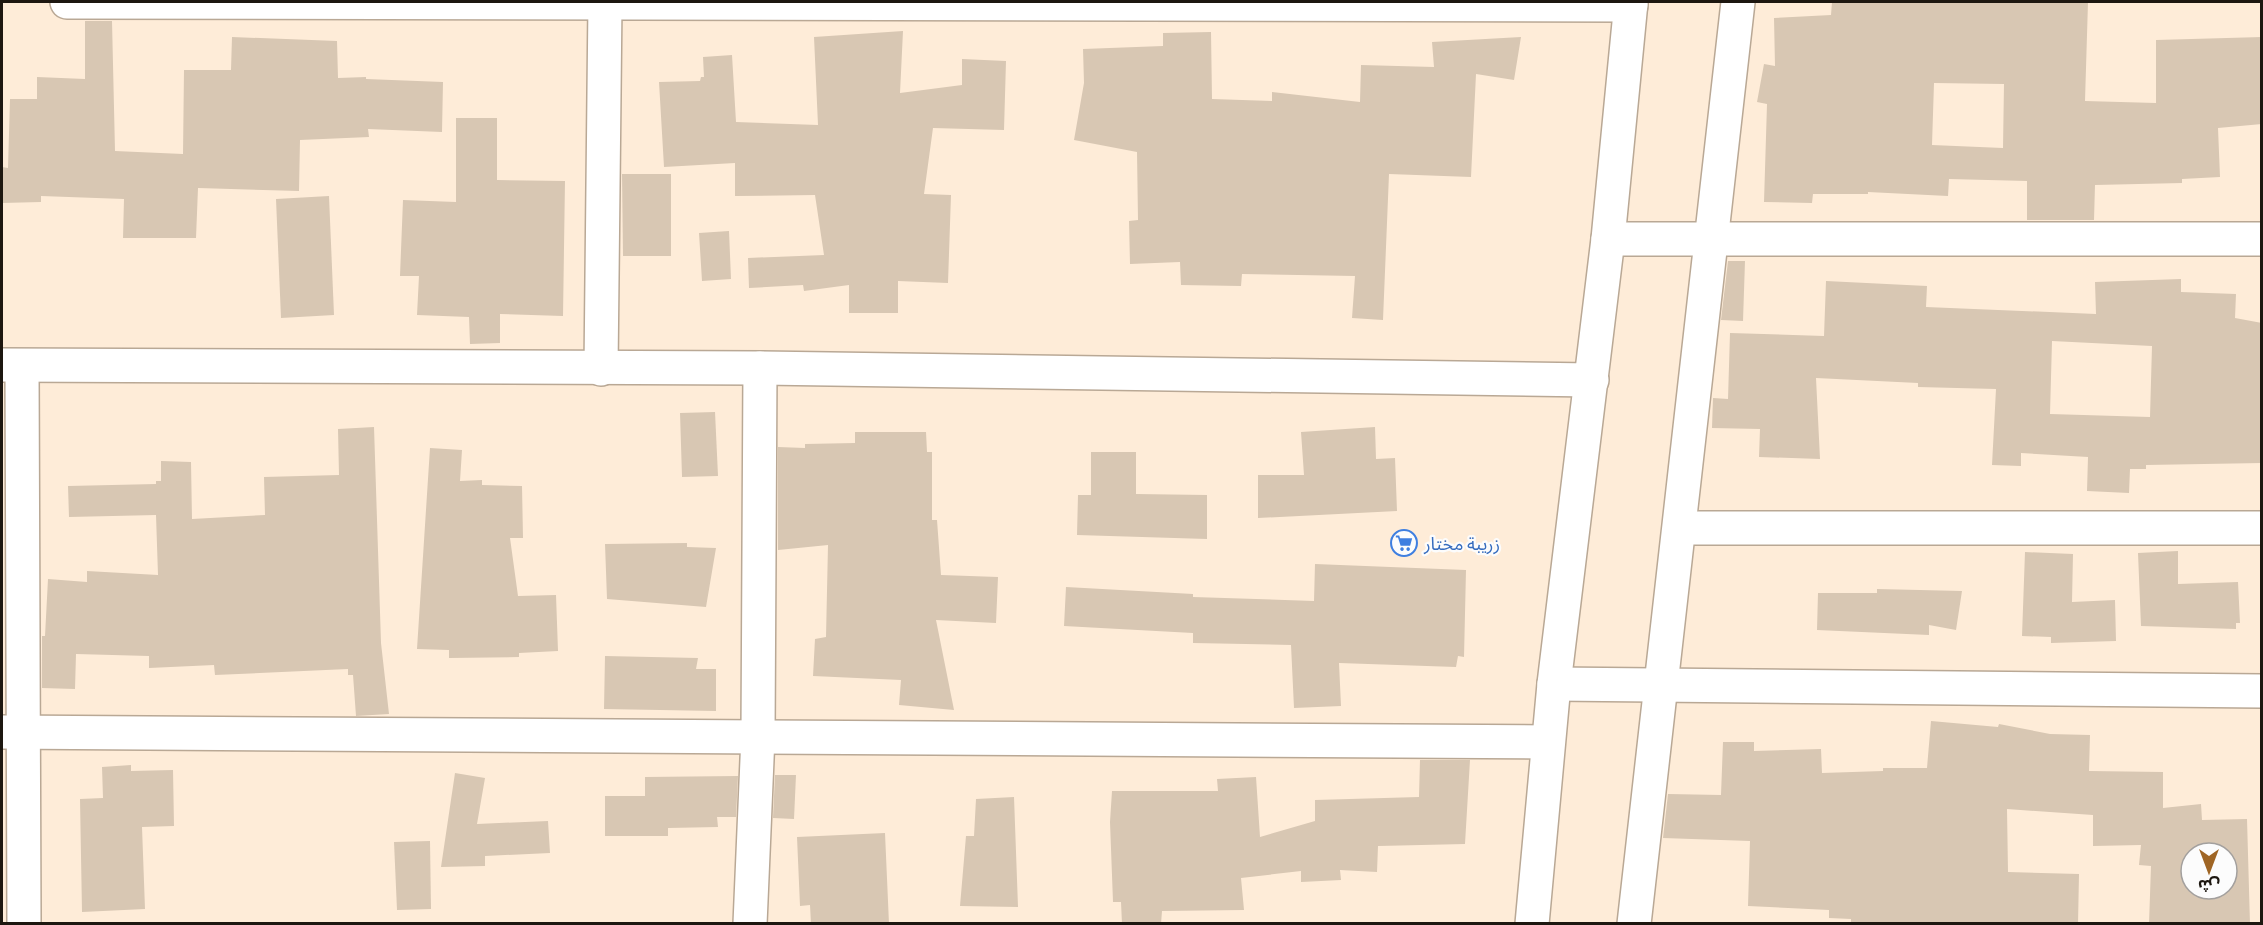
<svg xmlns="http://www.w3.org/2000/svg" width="2263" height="925" font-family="Manrope,'Noto Sans Arabic',sans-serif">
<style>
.building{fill:#d8c7b3;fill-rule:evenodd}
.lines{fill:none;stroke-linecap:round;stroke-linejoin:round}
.street-casing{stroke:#b9a895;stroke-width:36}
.secondary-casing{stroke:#b9a895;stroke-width:36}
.street{stroke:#fff;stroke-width:33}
.secondary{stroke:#fff;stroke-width:33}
.labels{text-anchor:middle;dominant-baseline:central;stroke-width:4.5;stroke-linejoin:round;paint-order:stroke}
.shop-label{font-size:18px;fill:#366cbe;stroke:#fcfcfc;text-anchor:start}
</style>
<rect width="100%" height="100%" fill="#feecd8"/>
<g class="building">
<path d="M1832 2H2088L2085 101 2156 103V40L2262 37V124L2218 128 2220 177 2182 179V183L2095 185 2094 220H2027V181L1949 179 1948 196 1868 192V194H1813L1812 203 1764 202 1767 104 1757 102 1764 64 1775 66 1774 18 1831 15ZM1934 83 2004 84 2003 148 1932 145Z"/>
<polygon points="85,21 112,21 115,151 183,154 184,70 231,70 232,37 337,41 338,78 366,77 366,79 443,82 442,132 368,129 369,137 300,140 299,191 198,188 196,238 123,238 124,199 41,196 41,202 2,203 2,167 8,168 10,99 37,99 37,77 85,79"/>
<polygon points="903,31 900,93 962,85 962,59 1006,61 1004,130 933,128 924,194 951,195 948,283 898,281 898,313 849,313 849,285 804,291 803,285 749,288 748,258 824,255 815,195 735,196 735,163 664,167 659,82 700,81 701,77 704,77 703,57 732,55 736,122 818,125 814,37"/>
<polygon points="1211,32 1212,99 1272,101 1272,92 1360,102 1361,65 1434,67 1432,42 1521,37 1514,80 1476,74 1471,177 1389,174 1383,320 1352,318 1355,276 1242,274 1241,286 1181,285 1180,262 1130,264 1129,221 1138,220 1137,152 1074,140 1084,83 1083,49 1163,46 1163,33"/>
<polygon points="456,118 497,118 497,180 565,181 563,316 500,314 500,343 470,344 469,317 417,315 419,276 400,276 403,200 456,202"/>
<polygon points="622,174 671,174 671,256 623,256"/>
<polygon points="329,196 334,315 281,318 276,199"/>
<polygon points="729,231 731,279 702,281 699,233"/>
<polygon points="1728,261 1745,261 1743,321 1721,320"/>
<path d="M2181 279V292L2236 294 2235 318 2262 323V463L2146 465V469H2130L2129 493 2087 491 2088 457 2021 453V466L1992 465 1996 389 1918 387V383L1816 378 1820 459 1759 457 1760 429 1712 428 1713 398 1728 399 1730 333 1824 336 1826 281 1927 286 1926 307 2096 314 2095 282ZM2052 341 2152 346 2150 417 2050 414Z"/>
<polygon points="715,412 718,476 682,477 680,413"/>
<polygon points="374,427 381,643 389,714 356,716 353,675 348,675 348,669 215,675 214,665 149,668 149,656 76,654 75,689 42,688 42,636 45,636 48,579 87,582 87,571 158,575 156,515 69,517 68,486 156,484 156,481 161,481 161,461 191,462 192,519 265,515 264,477 339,475 338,429"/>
<polygon points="1375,427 1376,459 1395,458 1397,511 1258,518 1258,475 1304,475 1301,432"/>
<polygon points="855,432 926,432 927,452 932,452 932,520 937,520 941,575 998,577 996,623 936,620 954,710 899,705 901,680 813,676 815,639 826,637 828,545 778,550 778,447 805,448 805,444 855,443"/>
<polygon points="430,448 462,450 460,481 482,480 482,485 522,486 523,538 510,538 518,596 556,595 558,651 519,653 519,657 449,658 449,650 417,649"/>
<polygon points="1091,452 1136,452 1136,494 1207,495 1207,539 1077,535 1078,495 1091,495"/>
<polygon points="687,543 687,547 716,548 706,607 607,599 605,544"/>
<polygon points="2178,551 2178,584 2238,582 2240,623 2236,623 2236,629 2141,626 2138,553"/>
<polygon points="2025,552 2073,554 2072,602 2115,600 2116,641 2051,643 2051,637 2022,636"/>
<polygon points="1315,564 1466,570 1464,657 1458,656 1456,667 1339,663 1341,706 1294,708 1291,645 1193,643 1193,633 1064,626 1066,587 1193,594 1193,597 1314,601"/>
<polygon points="1877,589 1962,591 1956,630 1929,625 1929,635 1817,630 1818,593 1877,593"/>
<polygon points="605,656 698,658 696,669 716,669 716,711 604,709"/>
<path d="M1931 721 1998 727 1999 724 2050 734 2090 735 2089 771 2163 772V808L2201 804 2202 820 2247 819 2250 924H2149L2151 866 2139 865 2141 845 2093 846V815L2007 809 2008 872 2079 874 2078 924H1851V919L1829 918V910L1748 906 1750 841 1663 838 1668 794 1721 795 1723 742H1754V751L1821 749 1822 773 1883 771V768H1927ZM2191 853H2227V889H2191Z"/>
<polygon points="1420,760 1470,760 1465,844 1378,846 1377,872 1340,870 1341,880 1301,882 1301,871 1241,878 1244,910 1162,911 1161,924 1122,924 1121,902 1113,902 1110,822 1112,791 1218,791 1217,779 1256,777 1260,837 1315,821 1315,800 1419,797"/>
<polygon points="131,765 131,771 173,770 174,826 142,827 145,909 82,912 80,799 103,798 102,767"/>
<polygon points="455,773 485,778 477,824 548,821 550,853 485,856 485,866 441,867"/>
<polygon points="775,775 796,775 794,819 773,818"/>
<polygon points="738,776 736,817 717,817 718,827 668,828 668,836 605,836 605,796 645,796 645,777"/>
<polygon points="1014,797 1018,907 960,906 966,836 974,836 976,799"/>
<polygon points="885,833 889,924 811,924 810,905 800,906 797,837"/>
<polygon points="430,841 431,909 397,910 394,842"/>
</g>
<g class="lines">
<defs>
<g id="street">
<polyline points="67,2 1631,5"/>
<polyline points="1608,239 2262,239"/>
<polyline points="2,365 760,368 1592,380"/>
<polyline points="22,366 24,924"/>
<polyline points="601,369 605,2"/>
<polyline points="1680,528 2262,528"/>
<polyline points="1554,684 2262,691"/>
<polyline points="2,732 1548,742"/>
<polyline points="750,924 758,736 760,368"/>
<polyline points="1634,924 1738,2"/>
</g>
<polyline id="secondary" points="1532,924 1554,684 1608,239 1631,2"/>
</defs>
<use href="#street" class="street-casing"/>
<use href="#secondary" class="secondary-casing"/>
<use href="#street" class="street"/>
<use href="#secondary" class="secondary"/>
</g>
<defs>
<symbol id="supermarket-ring" viewBox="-11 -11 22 22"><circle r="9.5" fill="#fcfcfc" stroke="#3f7fe0" stroke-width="1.5"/><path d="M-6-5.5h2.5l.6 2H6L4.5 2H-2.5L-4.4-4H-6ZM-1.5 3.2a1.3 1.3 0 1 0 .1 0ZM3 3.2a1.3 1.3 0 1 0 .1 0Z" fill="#3f7fe0"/></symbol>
</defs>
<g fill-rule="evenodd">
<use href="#supermarket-ring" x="1389" y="528" width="30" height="30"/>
</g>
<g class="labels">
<g class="shop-label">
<text x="1424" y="543">زريبة مختار</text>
</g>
</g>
<rect width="2263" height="925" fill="none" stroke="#1d1710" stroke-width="6"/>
<g transform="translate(2209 871) rotate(180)"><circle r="28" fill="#fcfcfc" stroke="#a3a09e" stroke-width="1.5"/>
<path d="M0-4.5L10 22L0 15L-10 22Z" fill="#9f6524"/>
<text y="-9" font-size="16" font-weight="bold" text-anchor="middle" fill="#1d1710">ش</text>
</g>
</svg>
